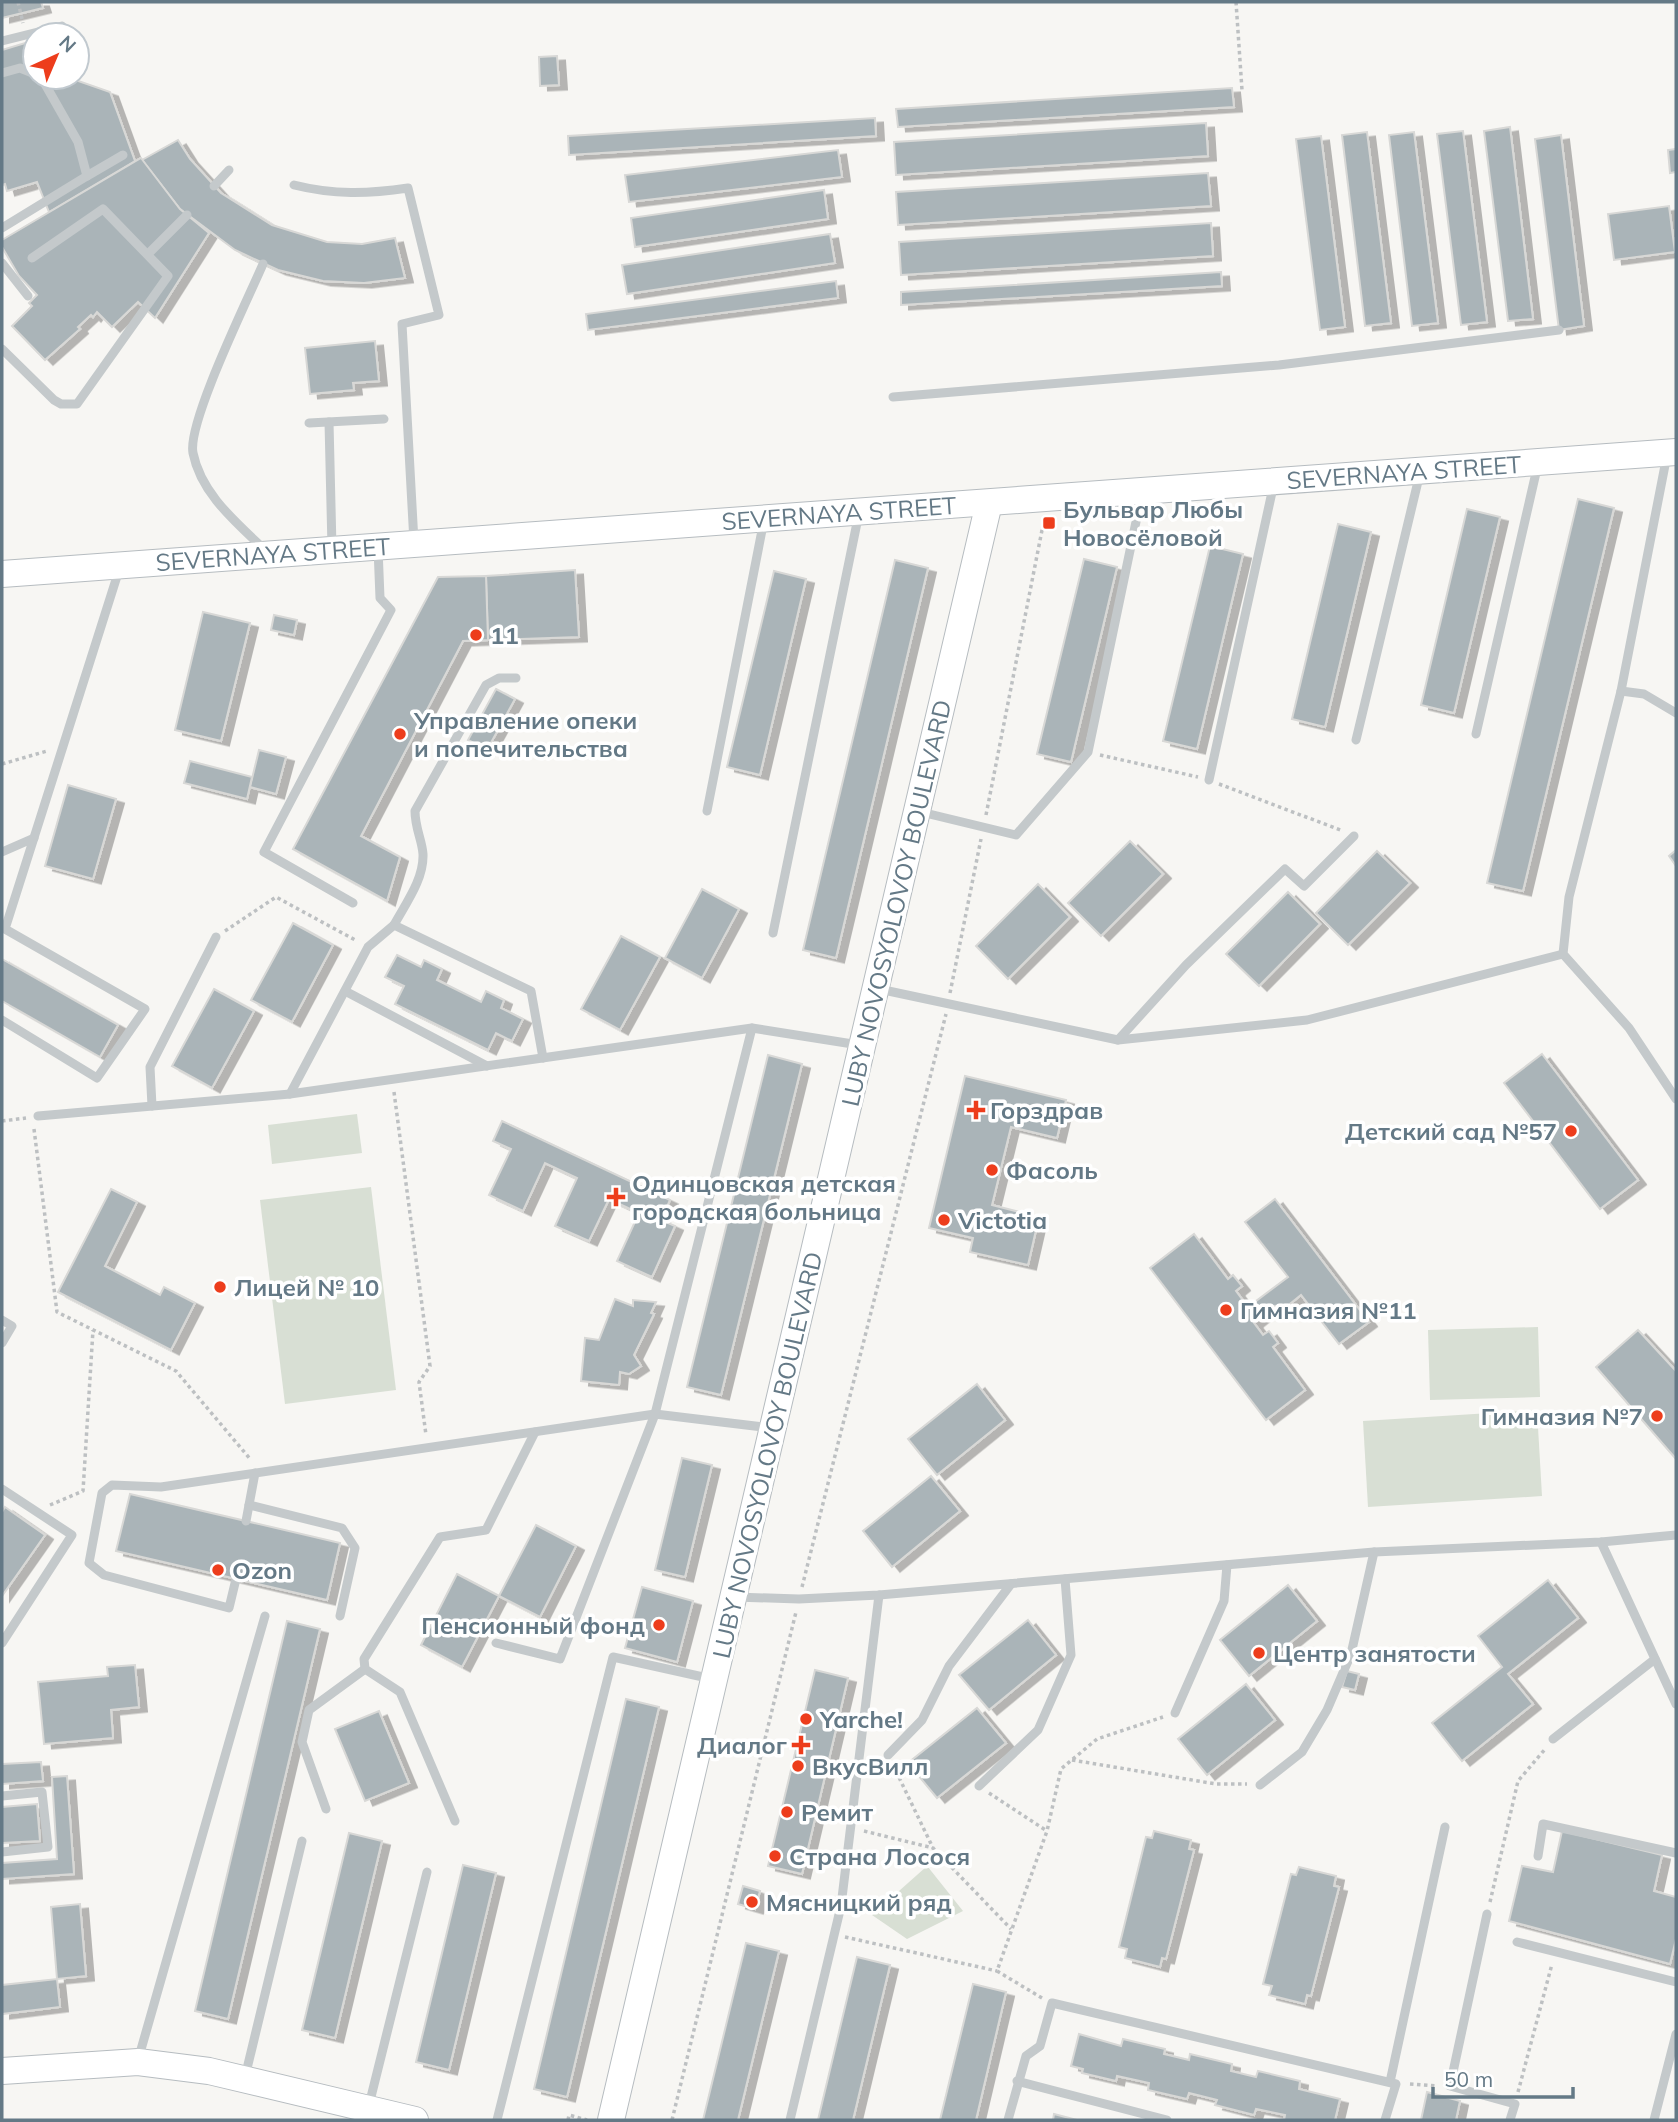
<svg xmlns="http://www.w3.org/2000/svg" width="1678" height="2122" font-family="Mulish,sans-serif">
<style>
.green{fill:#d8dfd4}
.building{fill:#aab4b8;stroke:#d8d8d6;stroke-width:2;filter:url(#shadow)}
.lines{fill:none;stroke-linecap:round;stroke-linejoin:round}
.secondary-casing{stroke:#b6bcc0;stroke-width:28}
.path{stroke:#bdc0c2;stroke-width:3.5;stroke-dasharray:3.5 3.5;stroke-linecap:butt}
.lane{stroke:#c4c9cb;stroke-width:9}
.secondary{stroke:#fff;stroke-width:26}
.poi-dot{fill:#ed3d1c;stroke:#fff;stroke-width:2.5}
.labels{text-anchor:middle;dominant-baseline:central;stroke-width:7;stroke-linejoin:round;paint-order:stroke}
.street-label{font-size:24px;fill:#647986;stroke:#fff}
.poi-label{font-size:24px;font-weight:bold;fill:#647986;stroke:#fff;text-anchor:start}
</style>
<defs>
<filter id="shadow"><feDropShadow dx="8" dy="4.5" stdDeviation="0" flood-color="#0004"/></filter>
</defs>
<rect width="100%" height="100%" fill="#f7f6f3"/>
<g class="green">
<polygon points="357,1114 362,1153 272,1164 268,1125"/>
<polygon points="371,1187 396,1390 285,1404 260,1200"/>
<polygon points="1538,1327 1540,1397 1430,1400 1428,1330"/>
<polygon points="1537,1410 1542,1496 1368,1507 1363,1421"/>
<polygon points="924,1862 963,1911 907,1939 872,1915 926,1867"/>
</g>
<g class="building">
<polygon points="2,2 41,2 43,8 2,18"/>
<polygon points="35,40 35,77 67,77 110,92 135,161 49,212 37,182 7,191 5,184 2,185 2,50"/>
<polygon points="557,56 559,85 540,86 539,57"/>
<polygon points="1232,88 1234,107 898,127 896,109"/>
<polygon points="875,118 876,136 569,155 568,136"/>
<polygon points="1206,123 1208,156 896,175 894,142"/>
<polygon points="1510,127 1533,319 1508,321 1484,131"/>
<polygon points="1463,131 1487,322 1461,325 1437,134"/>
<polygon points="1367,132 1391,323 1365,326 1342,135"/>
<polygon points="1414,132 1438,323 1412,326 1389,135"/>
<polygon points="1561,135 1584,326 1559,330 1535,139"/>
<polygon points="1321,136 1345,327 1320,330 1296,139"/>
<polygon points="178,140 190,159 221,193 272,225 327,242 362,244 395,238 405,278 364,283 323,281 278,270 235,250 180,209 142,160"/>
<polygon points="1676,149 1676,172 1670,173 1668,150"/>
<polygon points="838,150 842,177 629,202 625,175"/>
<polygon points="141,158 180,209 209,233 155,318 138,302 112,327 97,312 93,317 91,315 78,327 80,329 45,360 12,326 32,306 29,303 37,295 19,276 2,247 2,240"/>
<polygon points="1208,173 1211,206 898,225 896,192"/>
<polygon points="824,190 828,219 635,247 631,218"/>
<polygon points="1669,206 1675,252 1614,260 1608,214"/>
<polygon points="1211,223 1213,256 901,275 899,242"/>
<polygon points="830,234 835,263 627,294 622,265"/>
<polygon points="1221,272 1222,286 901,305 901,292"/>
<polygon points="836,281 838,298 588,330 586,314"/>
<polygon points="375,341 379,381 353,383 354,390 310,394 305,348"/>
<polygon points="1578,499 1614,508 1523,891 1487,883"/>
<polygon points="1467,509 1500,517 1454,713 1421,705"/>
<polygon points="1338,524 1371,532 1325,727 1292,719"/>
<polygon points="1210,546 1243,554 1197,749 1163,741"/>
<polygon points="1084,559 1117,567 1071,762 1037,754"/>
<polygon points="895,560 928,568 836,958 803,950"/>
<polygon points="575,570 579,637 488,640 486,576"/>
<polygon points="774,571 806,579 760,775 727,767"/>
<polygon points="486,576 488,640 463,641 361,836 400,857 387,901 293,849 438,577"/>
<polygon points="203,612 250,623 221,741 175,730"/>
<polygon points="274,615 297,620 294,635 271,630"/>
<polygon points="496,689 515,699 487,750 468,740"/>
<polygon points="259,750 286,757 276,794 250,787"/>
<polygon points="190,761 252,777 247,799 184,783"/>
<polygon points="68,785 116,799 93,879 45,866"/>
<polygon points="1130,841 1163,874 1101,936 1068,903"/>
<polygon points="1676,850 1676,866 1669,856"/>
<polygon points="1377,851 1410,883 1348,945 1316,913"/>
<polygon points="1038,884 1070,917 1008,979 976,946"/>
<polygon points="702,889 739,909 702,978 665,958"/>
<polygon points="1288,892 1320,924 1259,986 1226,954"/>
<polygon points="293,923 333,945 292,1022 251,1000"/>
<polygon points="621,936 660,957 620,1030 581,1009"/>
<polygon points="397,955 421,967 424,960 442,969 437,980 481,1002 486,991 504,1000 501,1008 523,1019 512,1041 496,1033 488,1050 395,1004 404,986 385,977"/>
<polygon points="2,959 118,1025 100,1057 2,1001"/>
<polygon points="214,989 254,1011 212,1088 172,1066"/>
<polygon points="1542,1054 1638,1180 1600,1209 1504,1083"/>
<polygon points="768,1055 802,1064 721,1395 687,1387"/>
<polygon points="965,1076 1066,1100 1057,1138 1011,1127 992,1205 1039,1217 1028,1265 970,1252 973,1238 929,1228"/>
<polygon points="502,1121 670,1200 661,1220 675,1226 652,1277 617,1261 639,1213 609,1199 589,1241 555,1226 577,1178 545,1163 523,1211 489,1195 511,1149 493,1141"/>
<polygon points="111,1189 137,1202 105,1266 160,1295 164,1287 195,1303 171,1350 58,1292"/>
<polygon points="1275,1199 1369,1322 1339,1344 1301,1295 1280,1312 1275,1306 1254,1323 1263,1335 1269,1331 1278,1343 1273,1347 1305,1390 1266,1420 1150,1268 1194,1234 1228,1279 1233,1275 1242,1286 1236,1291 1248,1307 1288,1277 1245,1222"/>
<polygon points="615,1299 633,1306 633,1300 656,1302 651,1313 654,1314 634,1355 641,1366 629,1374 620,1372 619,1385 581,1381 585,1338 599,1340"/>
<polygon points="1638,1330 1676,1371 1676,1459 1596,1367"/>
<polygon points="977,1384 1005,1420 937,1475 908,1439"/>
<polygon points="682,1458 712,1465 685,1577 655,1570"/>
<polygon points="931,1476 960,1511 892,1567 863,1531"/>
<polygon points="130,1494 340,1543 327,1600 116,1551"/>
<polygon points="5,1507 45,1535 2,1596 2,1512"/>
<polygon points="536,1525 576,1546 540,1617 499,1596"/>
<polygon points="457,1574 499,1596 462,1667 421,1645"/>
<polygon points="1548,1580 1578,1618 1508,1674 1533,1704 1462,1761 1432,1723 1502,1667 1478,1636"/>
<polygon points="1288,1585 1317,1621 1249,1676 1220,1640"/>
<polygon points="642,1587 693,1601 677,1662 625,1648"/>
<polygon points="1028,1620 1056,1655 989,1710 959,1675"/>
<polygon points="287,1621 320,1629 228,2019 195,2011"/>
<polygon points="135,1665 139,1707 111,1710 113,1738 44,1744 38,1682 108,1676 107,1667"/>
<polygon points="815,1670 848,1678 802,1874 768,1866"/>
<polygon points="1347,1671 1359,1674 1355,1690 1342,1687"/>
<polygon points="1246,1684 1275,1720 1207,1775 1178,1739"/>
<polygon points="626,1699 659,1707 567,2097 534,2089"/>
<polygon points="977,1708 1006,1743 937,1798 908,1763"/>
<polygon points="379,1711 409,1783 365,1801 335,1729"/>
<polygon points="41,1762 43,1781 2,1784 2,1764"/>
<polygon points="67,1776 74,1874 2,1879 2,1863 57,1859 52,1777"/>
<polygon points="37,1804 40,1841 2,1843 2,1807"/>
<polygon points="1154,1831 1191,1840 1189,1849 1194,1850 1166,1959 1162,1958 1160,1967 1125,1958 1127,1949 1119,1947 1146,1837 1152,1838"/>
<polygon points="1562,1831 1662,1855 1654,1891 1676,1897 1676,1939 1670,1964 1509,1921 1522,1866 1553,1872"/>
<polygon points="349,1833 382,1841 335,2038 302,2030"/>
<polygon points="463,1865 496,1873 449,2070 416,2062"/>
<polygon points="1299,1867 1336,1876 1334,1886 1339,1887 1311,1996 1307,1995 1305,2004 1269,1995 1272,1986 1263,1984 1291,1874 1296,1875"/>
<polygon points="743,1886 760,1891 755,1909 738,1904"/>
<polygon points="80,1904 86,1976 57,1979 51,1907"/>
<polygon points="746,1943 779,1951 738,2120 703,2120"/>
<polygon points="857,1957 890,1965 853,2120 818,2120"/>
<polygon points="57,1979 60,2007 2,2014 2,1985"/>
<polygon points="973,1984 1006,1992 976,2120 940,2120"/>
<polygon points="1079,2034 1121,2046 1123,2039 1165,2049 1164,2054 1189,2060 1190,2054 1232,2064 1231,2071 1256,2077 1258,2071 1300,2081 1299,2089 1340,2099 1335,2120 1284,2120 1285,2115 1256,2109 1254,2115 1215,2105 1217,2100 1189,2093 1187,2099 1148,2090 1149,2083 1117,2076 1116,2081 1082,2073 1083,2069 1071,2066"/>
<polygon points="1427,2092 1460,2101 1456,2120 1421,2120"/>
<polygon points="1054,2114 1077,2120 1053,2120"/>
</g>
<g class="lines">
<defs>
<g id="secondary">
<polyline points="2,574 1676,452"/>
<polyline points="2,2071 138,2062 209,2071 415,2120"/>
<polyline points="611,2120 989,503"/>
</g>
</defs>
<use href="#secondary" class="secondary-casing"/>
<g class="path">
<polyline points="18,2 23,23"/>
<polyline points="1236,2 1242,90"/>
<polyline points="1100,755 1198,777"/>
<polyline points="2,764 47,751"/>
<polyline points="1219,784 1343,831"/>
<polyline points="986,815 1044,520"/>
<polyline points="225,931 276,897 357,941"/>
<polyline points="950,993 981,839"/>
<polyline points="394,1092 430,1366 419,1382 426,1435"/>
<polyline points="2,1121 26,1118"/>
<polyline points="34,1129 57,1312 176,1371 251,1460"/>
<polyline points="50,1505 83,1491 93,1330"/>
<polyline points="802,1587 946,1014"/>
<polyline points="1072,1760 1216,1784 1247,1784"/>
<polyline points="893,1765 933,1848 1011,1929"/>
<polyline points="989,1793 1047,1831"/>
<polyline points="864,1831 933,1848"/>
<polyline points="1490,1902 1518,1781 1546,1748"/>
<polyline points="845,1937 997,1971"/>
<polyline points="1042,1998 997,1971 1047,1831 1061,1769 1097,1739 1163,1717"/>
<polyline points="1410,2084 1437,2086"/>
<polyline points="1518,2092 1552,1964"/>
<polyline points="568,2120 569,2115 587,2120"/>
<polyline points="672,2120 796,1612"/>
</g>
<g class="lane">
<polyline points="2,41 62,26"/>
<polyline points="2,73 20,68 35,74"/>
<polyline points="87,176 123,155"/>
<path d="M294 185C334 195 368 194 408 188L439 315 402 324 414 542"/>
<polyline points="214,186 229,170"/>
<polyline points="2,228 87,176 78,142 41,77"/>
<polyline points="148,254 187,215"/>
<polyline points="2,263 28,296"/>
<path d="M263 264C248 299 187 423 193 453 201 494 237 523 265 550"/>
<polyline points="2,349 54,400 61,404 77,404 168,276 103,209 32,258"/>
<polyline points="893,397 1279,365 1559,330"/>
<polyline points="329,422 332,548"/>
<polyline points="309,423 384,419"/>
<polyline points="1667,455 1621,691 1569,897 1563,954 1629,1028 1676,1099"/>
<polyline points="1621,691 1644,694 1676,713"/>
<polyline points="1476,734 1538,464"/>
<polyline points="1356,740 1420,473"/>
<polyline points="1209,780 1274,483"/>
<polyline points="707,811 764,520"/>
<polyline points="921,812 1016,835 1088,752 1142,493"/>
<polyline points="2,852 34,838"/>
<polyline points="353,903 264,852 391,610 380,598 378,548"/>
<path d="M394 925C406 903 424 879 423 854 422 840 415 828 415 811L486 685 499 678H516"/>
<polyline points="773,933 859,513"/>
<polyline points="879,989 1118,1040 1307,1020 1563,954"/>
<polyline points="345,991 487,1066"/>
<polyline points="2,1020 97,1078 145,1009 5,929 119,570"/>
<polyline points="1118,1040 1186,965 1285,869 1304,886 1354,836"/>
<polyline points="290,1094 368,947 394,925 531,991 543,1058"/>
<polyline points="152,1106 150,1067 216,937"/>
<polyline points="38,1116 290,1094 752,1028 859,1045"/>
<polyline points="2,1320 12,1326 2,1343"/>
<polyline points="2,1489 72,1535 2,1643"/>
<polyline points="249,1505 342,1528 355,1548 340,1616"/>
<polyline points="246,1521 255,1473"/>
<polyline points="1601,1542 1676,1704"/>
<polyline points="236,1579 229,1608 104,1575 89,1563 102,1493 112,1485 161,1487 655,1414 771,1428"/>
<polyline points="735,1597 799,1599 879,1595 1374,1552 1601,1542 1676,1535"/>
<polyline points="496,1643 560,1659 655,1414 752,1028"/>
<polyline points="1175,1713 1224,1601 1227,1565"/>
<polyline points="1553,1739 1655,1659"/>
<polyline points="888,1755 922,1720 949,1666 1011,1584"/>
<polyline points="1260,1785 1302,1752 1327,1710 1351,1654 1374,1552"/>
<polyline points="979,1786 1038,1730 1071,1655 1065,1579"/>
<polyline points="2,1796 42,1792 48,1847 2,1852"/>
<polyline points="326,1809 302,1742 309,1710 365,1669"/>
<polyline points="455,1821 400,1692 365,1669 364,1659 440,1537 486,1530 535,1432"/>
<polyline points="1538,1856 1543,1824 1676,1853"/>
<polyline points="1487,1914 1450,2086 1515,2104 1510,2120"/>
<polyline points="1517,1942 1676,1982"/>
<polyline points="138,2060 265,1616"/>
<polyline points="245,2077 302,1841"/>
<polyline points="1017,2081 1167,2120"/>
<polyline points="1390,2082 1445,1827"/>
<polyline points="369,2105 427,1872"/>
<polyline points="497,2120 613,1657 712,1679"/>
<polyline points="790,2120 841,1906 879,1595"/>
<polyline points="1008,2120 1026,2056 1040,2046 1052,2003 1396,2084 1385,2120"/>
<polyline points="1654,2120 1676,2034"/>
</g>
<use href="#secondary" class="secondary"/>
</g>
<g class="poi-dot">
<rect x="1042" y="516" width="14" height="14" rx="3.5"/>
<circle cx="476" cy="635" r="7"/>
<circle cx="400" cy="734" r="7"/>
<path d="M972.5 1099.5h7v7h7v7h-7v7h-7v-7h-7v-7h7z"/>
<circle cx="1571" cy="1131" r="7"/>
<circle cx="992" cy="1170" r="7"/>
<path d="M612.5 1186.5h7v7h7v7h-7v7h-7v-7h-7v-7h7z"/>
<circle cx="944" cy="1220" r="7"/>
<circle cx="220" cy="1287" r="7"/>
<circle cx="1226" cy="1310" r="7"/>
<circle cx="1657" cy="1416" r="7"/>
<circle cx="218" cy="1570" r="7"/>
<circle cx="659" cy="1625" r="7"/>
<circle cx="1259" cy="1653" r="7"/>
<circle cx="806" cy="1719" r="7"/>
<path d="M797.5 1734.5h7v7h7v7h-7v7h-7v-7h-7v-7h7z"/>
<circle cx="798" cy="1766" r="7"/>
<circle cx="787" cy="1812" r="7"/>
<circle cx="775" cy="1856" r="7"/>
<circle cx="752" cy="1902" r="7"/>
</g>
<g class="labels">
<g class="street-label">
<text transform="translate(1404 472) rotate(-4)">SEVERNAYA STREET</text>
<text transform="translate(839 513) rotate(-4)">SEVERNAYA STREET</text>
<text transform="translate(273 554) rotate(-4)">SEVERNAYA STREET</text>
<text transform="translate(896 903) rotate(-77)">LUBY NOVOSYOLOVOY BOULEVARD</text>
<text transform="translate(767 1455) rotate(-77)">LUBY NOVOSYOLOVOY BOULEVARD</text>
</g>
<g class="poi-label">
<text x="1063" y="509">Бульвар Любы<tspan x="1063" dy="28">Новосёловой</tspan></text>
<text x="490" y="635">11</text>
<text x="414" y="720">Управление опеки<tspan x="414" dy="28">и попечительства</tspan></text>
<text x="990" y="1110">Горздрав</text>
<text x="1557" y="1131" text-anchor="end">Детский сад №57</text>
<text x="1006" y="1170">Фасоль</text>
<text x="632" y="1183">Одинцовская детская<tspan x="632" dy="28">городская больница</tspan></text>
<text x="958" y="1220">Victotia</text>
<text x="234" y="1287">Лицей № 10</text>
<text x="1240" y="1310">Гимназия №11</text>
<text x="1643" y="1416" text-anchor="end">Гимназия №7</text>
<text x="232" y="1570">Ozon</text>
<text x="645" y="1625" text-anchor="end">Пенсионный фонд</text>
<text x="1273" y="1653">Центр занятости</text>
<text x="820" y="1719">Yarche!</text>
<text x="787" y="1745" text-anchor="end">Диалог</text>
<text x="812" y="1766">ВкусВилл</text>
<text x="801" y="1812">Ремит</text>
<text x="789" y="1856">Страна Лосося</text>
<text x="766" y="1902">Мясницкий ряд</text>
</g>
</g>
<rect width="1678" height="2122" fill="none" stroke="#647986" stroke-width="7"/>
<g transform="translate(56 56) rotate(44)"><circle r="33" fill="#ffffff" stroke="#c1c9cf" stroke-width="2"/>
<path d="M0-5L12 26L0 18L-12 26Z" fill="#ed3d1c"/>
<text y="-10" font-size="19" font-weight="bold" text-anchor="middle" fill="#647986">N</text>
</g>
<path d="M1433 2087v10h140v-10" fill="none" stroke="#647986" stroke-width="3.5"/>
<text x="1444" y="2087" font-size="21" fill="#647986" stroke="#ffffff" stroke-width="5" paint-order="stroke">50 m</text>
</svg>
